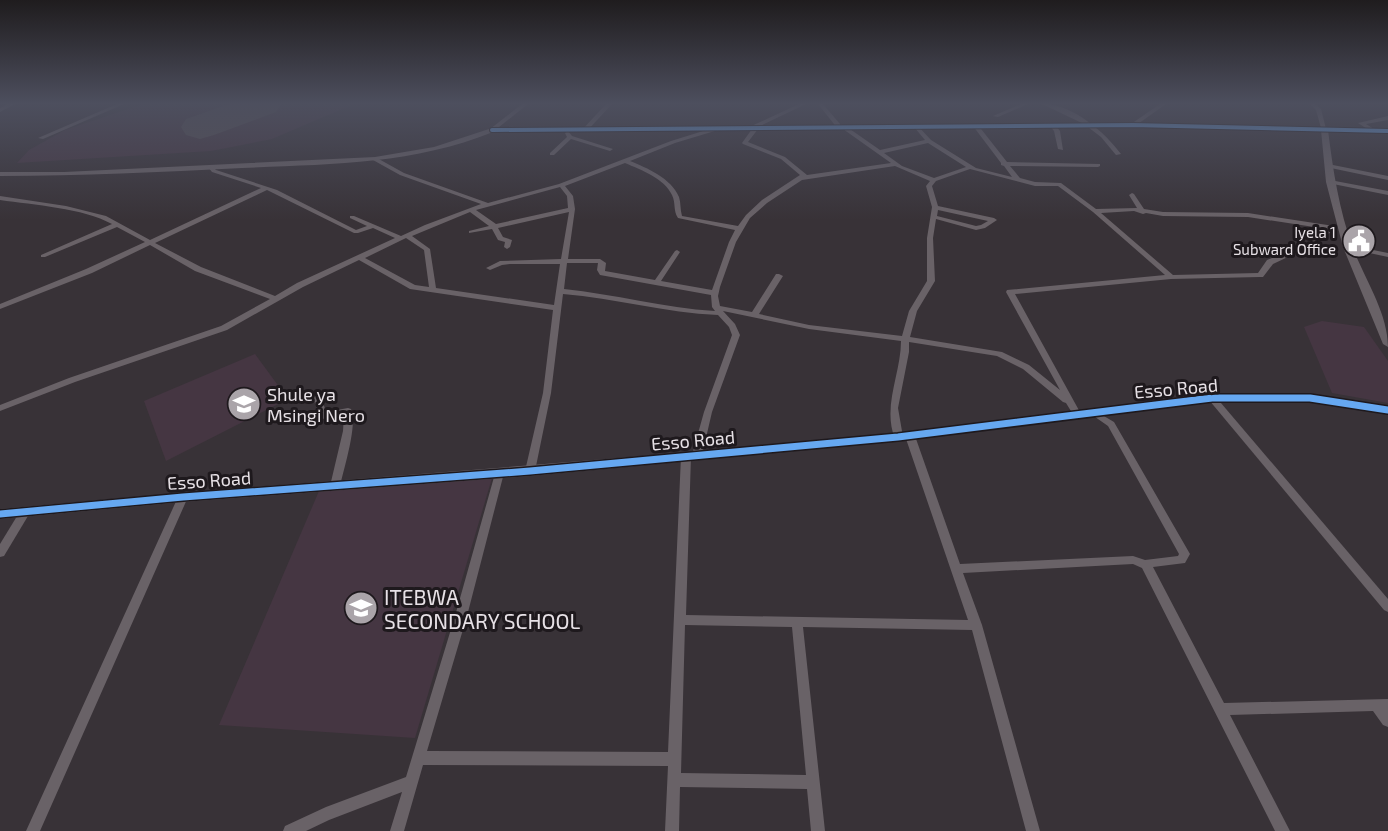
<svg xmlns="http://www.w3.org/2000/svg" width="1388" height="831" font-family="'Exo 2',sans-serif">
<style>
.built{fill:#453642}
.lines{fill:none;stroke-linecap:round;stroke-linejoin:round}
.runway{fill:#544e53;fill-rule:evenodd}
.minor{fill:#696267;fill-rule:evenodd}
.tertiary{fill:#696267;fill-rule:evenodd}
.cycleway-far1-casing{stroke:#1e191d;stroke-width:6}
.cycleway-casing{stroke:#1e191d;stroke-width:10}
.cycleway-far1{stroke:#66a8f1;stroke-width:4}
.cycleway{stroke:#66a8f1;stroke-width:7}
.labels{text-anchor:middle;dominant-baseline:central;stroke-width:6;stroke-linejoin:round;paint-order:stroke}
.far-poi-label{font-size:15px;fill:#e7e1e6;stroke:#1e191d;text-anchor:end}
.street-label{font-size:18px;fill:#e7e1e6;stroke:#1e191d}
.poi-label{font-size:18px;fill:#e7e1e6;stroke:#1e191d;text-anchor:start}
.near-poi-label{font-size:21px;fill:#e7e1e6;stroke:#1e191d;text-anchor:start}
</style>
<rect width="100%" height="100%" fill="#383237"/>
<g class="built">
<polygon points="143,104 354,104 272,139 211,151 17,163 29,150 65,130"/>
<polygon points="1322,321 1364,327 1388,361 1388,403 1332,393 1304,327"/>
<polygon points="255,354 288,399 166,461 144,401"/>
<polygon points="492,478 415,738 219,725 319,491"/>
</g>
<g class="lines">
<polygon class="runway" points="229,104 281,104 276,112 214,135 200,139 186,135 181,127 186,119"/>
<g class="minor">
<polygon points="8,104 15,104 0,112 0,108"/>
<polygon points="117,104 124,104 43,139 38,138"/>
<polygon points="522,104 528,104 494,131 490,131 490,129"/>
<polygon points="606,104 612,104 586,132 582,132 582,130"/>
<path d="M799 104H806L756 128 758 129 748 142 785 157 807 175 891 163 843 129V127H847L880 150 925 140 914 127 917 125 931 140 976 168 1012 177 1004 166 1001 165V163L973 126 976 124 978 125 1007 162 1100 164V166L1098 167 1010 166 1020 178 1035 182 1061 183 1096 209 1137 208 1129 195 1132 193 1134 194 1144 209 1163 212 1248 213 1334 226 1337 228 1307 248 1273 264 1263 277H1260L1171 279 1015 294 1081 414 1077 417 1074 416 1066 403 1063 402 1023 369 997 356 909 342V352L898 408 903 437 898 440 895 439C882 406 901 374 901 341L809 329 723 311 735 324 740 335 712 412 702 455 700 457H694L692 455 704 412 732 335 729 327 718 315C666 313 615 298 563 294L551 393 535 471 533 474H527L525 471 543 393 553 310 410 289 359 260 303 287 227 330 75 382 0 411V405L69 378 221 326 270 299 195 271 150 245 92 273 0 309V304L86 269 145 242 117 227 45 257H41V255L112 224C83 208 34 205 0 200V196L66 206 106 216 150 240 261 188 212 172 208 167 211 165 216 170 277 190 356 230 367 226 350 218V216H354L401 236 425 225 481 204 400 175 373 160V158H377L404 173 488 203 559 184 671 141 716 127 719 129 718 130 675 143 630 161C647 168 671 178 679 197 681 203 680 209 682 216L738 226 746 215 762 200 800 175 781 159 743 144 742 143 752 129 748 131 745 129ZM928 143 966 167 934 178 902 166 884 153ZM625 163C641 170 664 178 672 195 676 203 673 211 678 218L735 230 729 242 712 290 661 281 680 252 677 250 675 251 655 280 605 271 606 263 600 259H568L575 209 573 196 565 186ZM895 166 930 181 926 186 932 207 927 238V281L909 311 902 336 809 325 759 314 783 276 779 274H776L752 312 720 306 718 296 720 287 736 242 750 218 767 203 802 180ZM970 169 1035 186H1058L1093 212 1165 275 1007 290 1006 292 1060 390 1029 365 1002 352 910 337 917 311 935 281 933 238 936 219 976 230 985 228 997 220 994 218 938 206 932 186 936 181ZM560 187 567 196 568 208 496 224 476 210ZM267 190 354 233H358L373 228 395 238 297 283 275 296 201 267 155 243ZM938 210 988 221 981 225 976 226 937 216ZM1134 211 1143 214 1146 213 1163 216 1248 217 1327 229 1303 246 1267 260 1258 273 1173 275 1101 213ZM470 212 489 226 469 231V233L492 229 498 240 505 242 504 247 507 249 510 247 512 240 503 237 498 228 569 212 561 259 500 261 486 268 490 270 502 265 510 264H560L554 305 436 288 430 249 412 236ZM406 238 424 250 429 287 415 285 365 258ZM567 263H598L597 270 600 275 711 295 712 307 715 311C664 308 614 294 564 289Z"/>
<polygon points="818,104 823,104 840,124 840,129 836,129 834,124"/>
<polygon points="1021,104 1028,104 998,117 993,116"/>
<path d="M1042 104C1071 103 1105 132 1121 154L1116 155 1101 137 1084 124Z"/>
<polygon points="1160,104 1166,104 1135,126 1131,126 1131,124"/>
<polygon points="1310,104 1315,104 1321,109 1326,129 1321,128 1316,110"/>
<polygon points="1388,116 1388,120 1366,124 1374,129 1375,130 1372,132 1358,123"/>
<polygon points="1051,125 1055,125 1060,131 1063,150 1058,149 1054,131 1050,126"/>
<polygon points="568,131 572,136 613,149 610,151 571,139 554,155 550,155 550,153 567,137 565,133"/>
<polygon points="1328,164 1388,176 1388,180 1326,167 1326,165"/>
<polygon points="1330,180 1388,191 1388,195 1328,183 1327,182"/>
<polygon points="1348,245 1388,253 1388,257 1346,248 1346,246"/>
<path d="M317 393 321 396 326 412 348 408 351 409C358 424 344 468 340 486L338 489H332L330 486 343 431 344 415 322 419 319 418 313 396Z"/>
<polygon points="1212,395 1215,396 1388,599 1388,612 1384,610 1209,400 1208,398 1209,396"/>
<path d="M1092 409 1114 422 1190 554 1185 563 1153 567 1224 703 1388 699V727L1383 725 1373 711 1230 715 1290 831H1275L1142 568 1133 564 963 573 982 625 1040 831H1026L972 630 803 627 825 831H811L807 789 680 787 679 831H665L668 766 423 765 404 831H390L402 792 329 820 306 831H283L285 826 326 807 406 777 455 616 496 470H502L504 473 467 616 427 751 668 752 681 456 683 454H689L691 456 686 615 968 620 905 436 907 434 910 433 915 436 960 564 1133 556 1145 560 1178 556 1179 554 1108 426 1088 412ZM685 625 792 627 806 775 681 773Z"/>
<polygon points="183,493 187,494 188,497 40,831 26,831 178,497 179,494"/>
<polygon points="26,507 30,508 31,511 4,556 0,557 0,544 22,508"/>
</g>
<g class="tertiary">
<path d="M1133 123 1388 129V133L1328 130C1333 170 1339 210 1353 248 1365 280 1388 313 1388 347L1383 344 1343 247 1326 182 1321 130 1133 127 493 132C411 165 328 164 242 168 161 172 81 176 0 176V172H64L375 157 434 147 492 128Z"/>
<path d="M1212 394H1310L1388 406V414L1310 402H1212L898 441 530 476 183 502 0 519V509C299 481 598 463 896 433 1002 422 1107 407 1212 394Z"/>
</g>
<defs>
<polyline id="cycleway-far1" points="492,130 1133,125 1388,131"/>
<polyline id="cycleway" points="0,514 183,497 530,471 898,437 1212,398 1310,398 1388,410"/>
</defs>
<use href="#cycleway-far1" class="cycleway-far1-casing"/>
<use href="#cycleway" class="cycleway-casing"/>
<use href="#cycleway-far1" class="cycleway-far1"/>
<use href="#cycleway" class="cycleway"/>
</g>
<linearGradient id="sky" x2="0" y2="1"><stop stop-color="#1f1c1e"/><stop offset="0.47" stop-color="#4d4f5e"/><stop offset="1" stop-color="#4d4f5e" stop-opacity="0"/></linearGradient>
<rect width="1388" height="220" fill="url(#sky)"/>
<defs>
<symbol id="civic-disc" viewBox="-11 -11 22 22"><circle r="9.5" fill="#aaa4a9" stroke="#1e191d"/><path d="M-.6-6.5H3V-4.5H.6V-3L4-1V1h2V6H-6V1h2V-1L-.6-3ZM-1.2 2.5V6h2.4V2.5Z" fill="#fff"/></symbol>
<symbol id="school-disc" viewBox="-11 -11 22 22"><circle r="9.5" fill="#aaa4a9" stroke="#1e191d"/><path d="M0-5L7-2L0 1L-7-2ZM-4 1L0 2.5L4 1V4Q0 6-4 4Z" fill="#fff"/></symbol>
</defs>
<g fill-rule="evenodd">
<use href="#civic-disc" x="1340" y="222" width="38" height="38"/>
<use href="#school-disc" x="225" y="385" width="38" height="38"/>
<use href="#school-disc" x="342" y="589" width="38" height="38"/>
</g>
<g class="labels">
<g class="far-poi-label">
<text x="1336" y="232">Iyela 1<tspan x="1336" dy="17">Subward Office</tspan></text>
</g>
<g class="street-label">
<text transform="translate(1176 388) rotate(-5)">Esso Road</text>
<text transform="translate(693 440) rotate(-5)">Esso Road</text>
<text transform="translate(209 480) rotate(-4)">Esso Road</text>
</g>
<g class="poi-label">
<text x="267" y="394">Shule ya<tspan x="267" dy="21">Msingi Nero</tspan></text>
</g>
<g class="near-poi-label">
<text x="384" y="596">ITEBWA<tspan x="384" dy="24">SECONDARY SCHOOL</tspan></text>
</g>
</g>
</svg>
